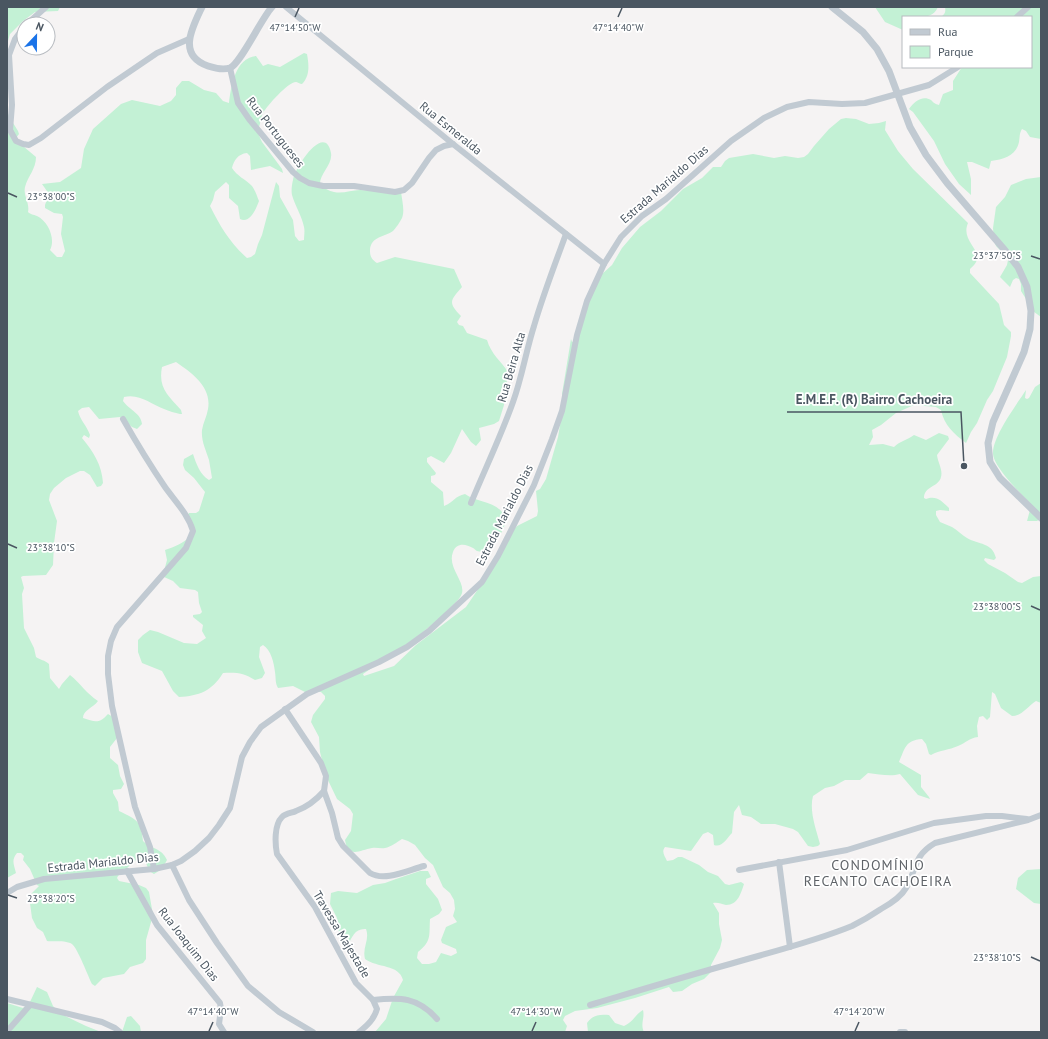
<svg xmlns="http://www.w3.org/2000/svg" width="1048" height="1039" font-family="'PT Sans',sans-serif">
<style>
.green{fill:#c3f1d5}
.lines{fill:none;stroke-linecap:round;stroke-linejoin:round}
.minor{stroke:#c1cad2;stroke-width:6}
.tertiary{stroke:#c1cad2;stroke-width:7}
.ticks{fill:none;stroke:#4a5661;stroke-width:1.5}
.labels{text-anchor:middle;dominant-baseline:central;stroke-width:3.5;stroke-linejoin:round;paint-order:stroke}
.street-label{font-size:12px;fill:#4a5661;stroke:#fff}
.quarter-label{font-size:14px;letter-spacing:1px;fill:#5f6368;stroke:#fff}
.ticks-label{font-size:10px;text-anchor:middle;fill:#4a5661;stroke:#fff;stroke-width:3.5;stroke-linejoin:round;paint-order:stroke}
.leader{fill:none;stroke:#4a5661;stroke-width:1.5}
.callout-dot{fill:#4a5661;stroke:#fff;stroke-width:1.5}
.callout-label{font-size:13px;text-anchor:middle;font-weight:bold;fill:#4a5661;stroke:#fff;stroke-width:3.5;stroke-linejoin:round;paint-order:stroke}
</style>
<rect width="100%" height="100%" fill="#f5f3f3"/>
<g class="green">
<polygon points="7,7 60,7 58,11 35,12 23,21 10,34 8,41 7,49"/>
<path d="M875 7H938C932 21 915 17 903 17V30L885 22Z"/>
<path d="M945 7H1041V139L1030 137 1026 131 1022 129C1019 134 1020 137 1019 142 1016 156 1004 159 991 161L989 169 972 162H967L971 179V195L959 184 945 164 934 141 913 112 909 109C914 102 922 95 931 100 934 103 935 104 939 105L943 94 953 90V81L962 67H1031V17H941C945 14 946 12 945 7Z"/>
<path d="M304 53 307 54C309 65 310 76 302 84 300 84 297 82 296 82 288 82 267 106 263 113 260 119 261 125 257 131L262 142 282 169 283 173 270 166 251 170 250 156 247 153C238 154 234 160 232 168 237 176 245 179 252 186 255 190 257 196 259 201 256 209 250 224 240 219L238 206 229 198V185L226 182 215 192 213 200 210 206C220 226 230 243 247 258L251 257 255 254 258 244 262 235 276 182 279 186 280 197 293 220 295 236 299 241 304 240C304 236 305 231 304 227 302 216 295 206 292 195 291 191 292 184 293 180 295 167 325 122 331 153 333 165 319 174 320 185 324 188 329 191 334 192 343 194 351 190 360 190 374 190 387 194 401 192 402 200 405 211 402 218 400 222 396 228 393 231 385 237 371 236 370 250 370 256 371 259 377 263L395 257 454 269 462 287C451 300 447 302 461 316L457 322 459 325 463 326 467 333 487 340C491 354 501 361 508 372L504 405 499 421 494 424 479 428 481 440 476 446 471 442 462 429 451 453 444 463 431 456 427 458V462L436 473 435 475 431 476V482L443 492 444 506C454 502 455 496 465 494 476 502 493 501 502 512 505 516 505 522 504 527 500 536 491 556 477 551 476 551 474 548 473 548 465 543 456 543 453 552 447 567 465 581 462 593 460 599 455 603 451 607 426 633 395 652 366 672L363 674 364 676 394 666 416 645 466 607 489 573 505 539 517 526 537 516 538 511 536 491 540 489 546 479 558 437 561 419 564 414 565 402 562 394 571 339 572 342 576 340 587 303 602 274 612 265 622 248 640 227 661 211 683 189 702 178 713 167H721L725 161 729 158 753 154 774 158 785 156 798 158 804 157 808 154 814 146 829 129 841 119 846 118 856 119 869 124 879 123 886 121 885 130 898 151 913 169 968 223C959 244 991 252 970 269V273L999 304 1004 325 1011 332V336L1007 357 993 391 987 400 977 423 971 432 966 443C954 434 944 425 941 410L936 407 914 405 896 413 881 425 872 430 873 437 869 445 883 444 894 447C900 441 907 440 914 435L926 440 939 433 948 436 949 439 937 455C938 463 943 470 941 477 939 487 924 486 924 498L926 499C936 495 942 501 949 508V511L940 510 936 511V515L940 522C944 524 948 525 952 527 957 530 962 535 967 538 979 545 992 542 996 558L994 560 985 558 984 560 988 564 1005 573 1018 582 1022 583 1033 577 1041 576V703L1036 701C1028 706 1022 716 1012 716L1001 708 995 694 992 692 990 717 987 720 983 716 979 717 977 726 978 737C969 738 966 743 958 746 949 750 940 750 931 755L929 754 926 744 922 739C905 740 905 749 899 762L921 775V787L929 797 930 799 918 795 900 774C890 777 879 774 868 773L860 780H845L834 786 825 788 813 796C809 811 816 829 820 844L818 846 813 847 808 846 798 832 793 829 775 824H761L751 817 742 815 739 805 734 812 732 833C727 838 722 848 714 845L713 835 708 832 703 834 691 851 665 847C661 852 665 856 667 861L673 860 678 857H682L699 865 708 872 718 876 725 884 729 885 741 882 744 884C741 893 738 905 726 905 721 904 718 902 713 903L719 913V924L722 940 720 948 711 965V972L704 979 692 984 682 991 673 992 669 987 635 998 597 1008 575 1011 565 1016 563 1020 567 1026 565 1032H375L386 1019 393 998 403 980C399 964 377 968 365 959 362 947 370 940 366 929 355 928 352 937 348 945L345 943 339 934 337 918 330 904 331 893 338 891 357 893 373 885 385 883 396 879 420 871H428L431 877 426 879V884L438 899 442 910 439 914 430 919C429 935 432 941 418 952L417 958 422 964H429L436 962 441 953 451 956 457 953 456 949 442 943 441 940 446 927 457 922 453 916 455 909 454 900 450 893 443 887 433 865 425 858 415 845 408 841 402 839C397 842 391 847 385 848 381 849 376 847 372 848 360 850 348 859 345 840L351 831 353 814 350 809 337 799 326 776 320 752 319 737 311 722 313 715 325 699V696L321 692H305L293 686 278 688C275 683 276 678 275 672 274 663 271 650 263 645L260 647 259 657 265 673 262 678 255 680C244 673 236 672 223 673 212 691 199 696 179 697L173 691 162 671 142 663 138 652V640L143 635 150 630 158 632 184 643 197 644 206 638 202 631 203 625 193 617V615L200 614 202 612 199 603 198 592 195 590 180 588 173 581 164 577 163 575 167 560 165 550C175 547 183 543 191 536L188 515 189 513H196L199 511 205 492 194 478 185 470 183 465 184 459 193 454C196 463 200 475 209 480L212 478C211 472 210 466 209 460 206 450 201 441 202 430 203 423 207 416 208 409 212 387 192 373 176 362L162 367C158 388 168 395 181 410L182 414H180C175 413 169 411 164 409 151 404 139 393 124 397L123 401C129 410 141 413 142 424L137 429 132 427 120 417 99 419 89 407 82 408 78 411C80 420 87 426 90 435L89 438 84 435 82 438C93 451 102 465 103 483L101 486 97 487 90 475 84 471H80L66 478 54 488 50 494 49 500 57 521 54 543 53 565 46 575 23 576 21 577 24 588 22 594 24 628 34 648 36 657C40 660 45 660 49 664L50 678 59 689 62 684 70 675C81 684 86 693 98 701 93 708 83 710 83 718 95 722 99 724 108 714L113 717 117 738 110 747V758L118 765 120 776 124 784 121 789 113 790V793L118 802 119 811C137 820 141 820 143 841 152 850 161 847 167 860L162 869 154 874 149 871 145 860 137 859 118 876 117 878 119 881 139 885 146 888 149 892 153 915 146 940V959L143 963 130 967 124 974 103 978 95 986 92 984C88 976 78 949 72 944 65 940 54 942 47 941L43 932 37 928 32 918 29 896 39 886 37 885 30 869 23 860 24 856 21 853H17C11 860 14 865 16 873L7 878V111L10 118 18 131 19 134 16 138 17 141 36 157C36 169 28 176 25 187 23 196 30 203 28 212 31 215 33 214 37 216 48 221 56 239 50 250L57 257H62L65 251 61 234 63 217 62 214 54 213 45 208V205L49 194 42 184 60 182 81 168 84 149 93 129 121 104 132 100 160 106 171 101 176 95V88L182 81H189L204 90 216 93 223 101 229 103C231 87 235 58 256 56L263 66 268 64 280 67Z"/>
<polygon points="1041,177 1041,317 1030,309 1026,299 1021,291 1021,284 1019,279 1016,278 1013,280 1010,287 1000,277 1007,265 1008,260 1006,256 996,246 994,241 993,228 996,207 1005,197 1011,185 1026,179"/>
<path d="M1041 383V517L1040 519 1037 521H1027L1030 510V503C1020 493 994 467 993 454 992 437 1017 404 1026 390L1025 398 1027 399 1029 398 1035 387Z"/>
<polygon points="1041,869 1041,904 1034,903 1016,889 1018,878 1027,870"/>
<polygon points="37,987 47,992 53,1006 61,1014 86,1026 101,1032 7,1032 7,1003 23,1008 30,1002"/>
<path d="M643 1010C645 1018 640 1024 644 1032H588L587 1023C593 1015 599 1014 609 1015L615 1023 624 1026C635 1021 634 1015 643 1010Z"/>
<polygon points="131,1016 140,1026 141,1032 122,1032 127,1017"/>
</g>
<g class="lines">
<g class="minor">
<polyline points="286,7 453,144 604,264"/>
<polyline points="1017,17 1028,7"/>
<polyline points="27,24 46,7"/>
<polyline points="24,27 15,39 9,55 12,105 10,130 16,141 23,144 29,145 41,138 107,87 157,53 189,39"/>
<polyline points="230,68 238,103 249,119 293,172 300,178 309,183 323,186 354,186 395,192 404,190 412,183 429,158 436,150 444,146 453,144"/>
<path d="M123 419C136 442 150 465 165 487 175 501 188 514 193 531L186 548 117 627 111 641 108 656V674L112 706 135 807 150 847 154 869"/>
<path d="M471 503C485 469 501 436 513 402 522 377 526 351 534 326 543 295 555 264 566 234"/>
<path d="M285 709 321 763 326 776 324 791 332 813 338 838 343 846 370 873C385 882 408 870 424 866"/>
<path d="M324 791C317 799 307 807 296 811 292 813 286 813 282 817 274 825 275 844 277 854L315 907 356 983 373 1000C400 997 418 997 437 1019"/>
<polyline points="779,862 790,947"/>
<polyline points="172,865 189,900 217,943 248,986 279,1012 313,1032"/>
<polyline points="739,870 847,850 934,823 986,816 1002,816 1027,819"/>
<polyline points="127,871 157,925 220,1003 221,1009 219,1024 224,1032"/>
<polyline points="7,893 17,887 44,879 154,869 172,865 181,861 195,851 209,838 219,825 230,808 242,757 250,742 261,727 307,694 379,662 407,647 429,631 482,582 498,556 534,485 552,439 562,411 577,335 587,301 604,264 621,237 642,216 666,199 731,141 764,118 787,107 809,102 842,104 865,103 929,85 958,67"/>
<polyline points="7,999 102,1022 115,1028 120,1032"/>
<path d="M590 1005C637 991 683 977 730 964 771 952 813 942 852 926 862 921 872 915 881 909 890 904 901 897 906 888 917 869 913 856 935 843L1028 820 1041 815"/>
<polyline points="7,1030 10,1028 30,1005"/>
<path d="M359 1032C368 1025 374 1019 377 1009L373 1000"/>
<polyline points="900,1032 905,1032"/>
</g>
<g class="tertiary">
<path d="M202 7C192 28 177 55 208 66 214 68 223 70 230 68 241 63 261 19 272 7"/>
<polyline points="832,7 863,32 877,49 889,71 910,127 926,155 947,183 1003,248 1018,267 1027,287 1031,311 1030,329 1024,352 993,422 988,443 990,462 1000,478 1041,518"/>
</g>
</g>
<path class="ticks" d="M295 17 299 8M618 17 622 8M8 193 17 197M1031 256 1040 259M8 544 17 548M1031 606 1040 610M8 895 17 898M1031 957 1040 961M209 1031 213 1022M532 1031 536 1022M855 1031 859 1022"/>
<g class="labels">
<g class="street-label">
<text transform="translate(451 128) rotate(39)">Rua Esmeralda</text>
<text transform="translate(276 132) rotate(52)">Rua Portugueses</text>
<text transform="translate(664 184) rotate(-41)">Estrada Marialdo Dias</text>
<text transform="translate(511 367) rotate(-74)">Rua Beira Alta</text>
<text transform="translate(504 515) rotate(-63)">Estrada Marialdo Dias</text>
<text transform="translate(103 862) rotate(-6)">Estrada Marialdo Dias</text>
<text transform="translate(342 934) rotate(59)">Travessa Majestade</text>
<text transform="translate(189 944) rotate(52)">Rua Joaquim Dias</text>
</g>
<g class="quarter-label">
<text x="878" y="865">CONDOMÍNIO<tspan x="878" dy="16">RECANTO CACHOEIRA</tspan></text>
</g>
</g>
<g class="ticks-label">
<text x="295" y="31">47°14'50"W</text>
<text x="618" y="31">47°14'40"W</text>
<text x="51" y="200">23°38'00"S</text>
<text x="997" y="259">23°37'50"S</text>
<text x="51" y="551">23°38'10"S</text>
<text x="997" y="610">23°38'00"S</text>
<text x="51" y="902">23°38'20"S</text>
<text x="997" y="961">23°38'10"S</text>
<text x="213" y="1015">47°14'40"W</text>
<text x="536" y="1015">47°14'30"W</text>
<text x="859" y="1015">47°14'20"W</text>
</g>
<path class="leader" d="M964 466L961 412H787"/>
<circle class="callout-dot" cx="964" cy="466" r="4"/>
<g class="callout-label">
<text x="874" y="404">E.M.E.F. (R) Bairro Cachoeira</text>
</g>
<rect width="1048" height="1039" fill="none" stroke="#4a5661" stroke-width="16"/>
<rect x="902" y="16" width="130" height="52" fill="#ffffff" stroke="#b7bbc0"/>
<rect x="910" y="29" width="20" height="6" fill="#c1cad2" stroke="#b7bbc0"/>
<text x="938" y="36" font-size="12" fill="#4a5661">Rua</text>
<rect x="910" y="46" width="20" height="12" fill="#c3f1d5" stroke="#b7bbc0"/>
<text x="938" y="56" font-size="12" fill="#4a5661">Parque</text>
<g transform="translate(36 36) rotate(22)"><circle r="19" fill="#ffffff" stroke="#b7bbc0"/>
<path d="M0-3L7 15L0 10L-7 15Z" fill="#1a73e8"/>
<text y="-6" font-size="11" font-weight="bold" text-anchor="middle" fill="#4a5661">N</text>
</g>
</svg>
